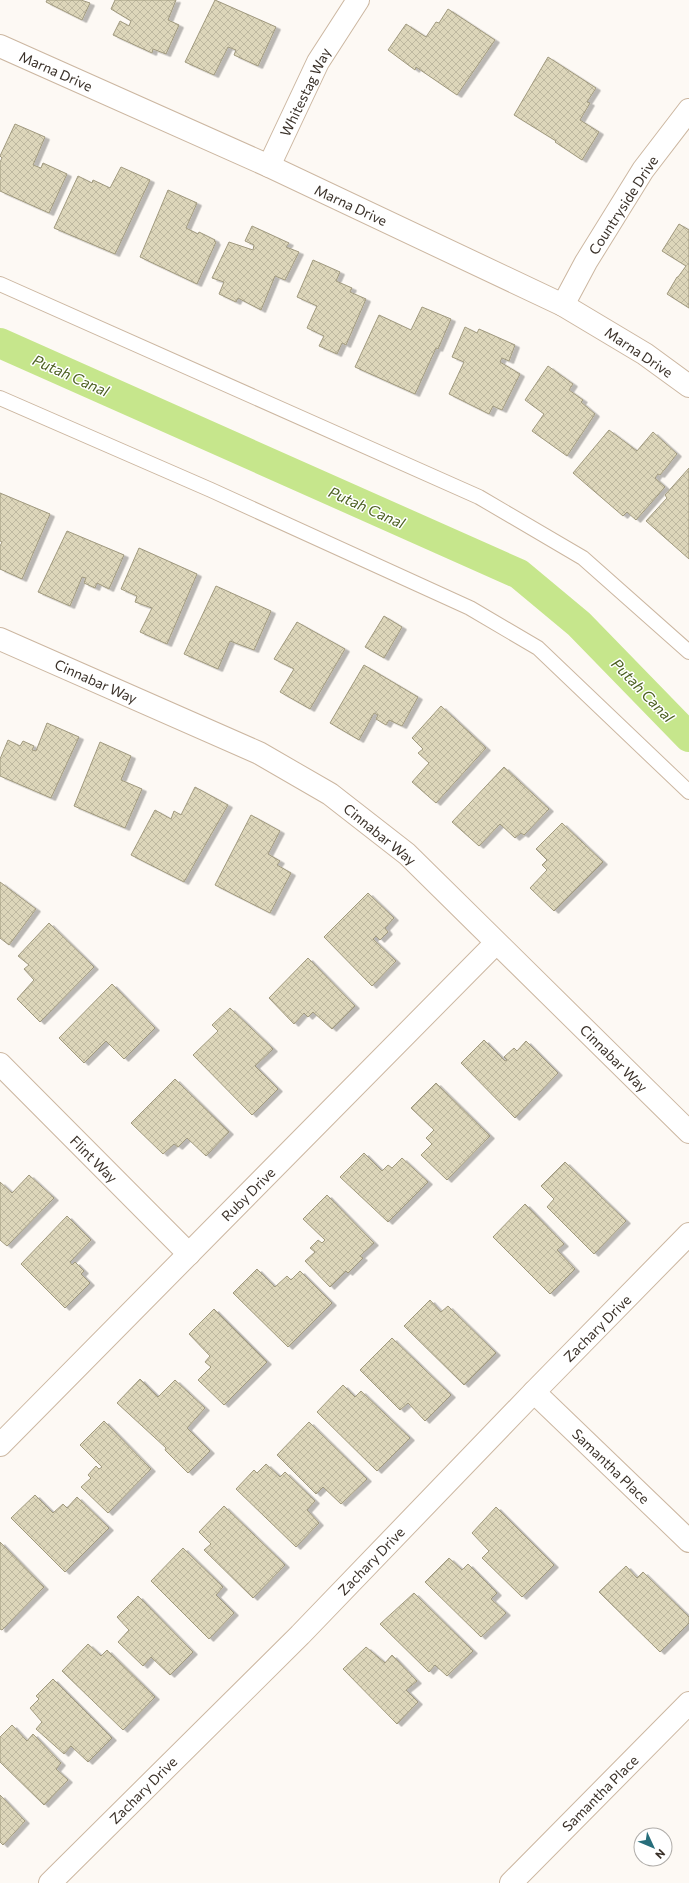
<svg xmlns="http://www.w3.org/2000/svg" width="689" height="1883" font-family="Commissioner,sans-serif">
<style>
.lines{fill:none;stroke-linecap:round;stroke-linejoin:round}
.canal{stroke:#c6e68c;stroke-width:30}
.building{fill:url(#building-cross-hatch);stroke:#a0997e;filter:url(#shadow)}
.service-casing{stroke:#ccb7a1;stroke-width:16}
.minor-casing{stroke:#ccb7a1;stroke-width:24}
.service{stroke:#fff;stroke-width:14}
.minor{stroke:#fff;stroke-width:22}
.labels{text-anchor:middle;dominant-baseline:central;stroke-width:3;stroke-linejoin:round;paint-order:stroke}
.street-label{font-size:14px;fill:#3a3129;stroke:#fff}
.water-label{font-size:15px;font-style:italic;fill:#4c6022;stroke:#fff}
</style>
<defs>
<pattern id="building-cross-hatch" width="8" height="8" patternUnits="userSpaceOnUse"><rect width="8" height="8" fill="#ddd6ba"/><path d="M0 0l8 8M0 8l8-8" fill="none" stroke="#beb8a0"/></pattern>
<filter id="shadow"><feDropShadow dx="4.5" dy="2.5" stdDeviation="0" flood-color="#0004"/></filter>
</defs>
<rect width="100%" height="100%" fill="#fdf9f4"/>
<g class="lines">
<polyline class="canal" points="0,343 519,574 579,624 689,737"/>
</g>
<g class="building">
<polygon points="47,0 81,0 90,3 82,20 46,2"/>
<polygon points="115,0 176,0 168,20 179,25 166,54 153,49 152,53 113,35 120,21 129,26 131,21 111,9"/>
<polygon points="215,0 276,27 258,66 234,55 236,50 228,47 214,75 185,62"/>
<polygon points="448,9 495,40 457,95 416,67 415,70 388,50 406,24 426,37 436,22 439,23"/>
<polygon points="548,57 596,88 587,102 590,103 580,120 599,132 582,160 555,142 556,141 514,115"/>
<polygon points="15,124 45,137 33,165 41,168 43,163 67,174 49,213 0,191 0,162 2,158 0,156"/>
<polygon points="121,167 150,180 115,254 54,228 78,176 92,183 93,180 110,188"/>
<polygon points="168,190 197,203 186,228 198,234 199,232 215,240 214,241 216,242 197,284 140,257"/>
<polygon points="679,224 689,230 689,308 667,294 677,277 678,277 686,266 662,251"/>
<polygon points="252,226 289,243 286,247 299,252 285,280 275,276 261,310 238,298 236,302 219,294 224,282 212,278 229,242 253,250 254,245 245,241"/>
<polygon points="313,260 340,272 336,281 352,288 350,292 366,299 346,345 342,343 337,354 319,346 324,336 307,328 317,306 297,297"/>
<polygon points="422,307 451,319 438,349 436,348 415,394 355,367 379,315 411,330"/>
<polygon points="465,327 477,333 479,329 515,345 509,361 502,358 500,362 520,374 502,410 493,406 489,414 449,394 464,362 452,357"/>
<polygon points="548,366 573,384 569,390 583,400 581,402 595,414 567,456 532,431 544,414 525,400"/>
<polygon points="609,430 637,451 653,432 677,454 660,475 658,474 655,478 665,487 636,520 627,512 623,516 573,473"/>
<polygon points="689,468 689,559 646,521 667,498 665,495"/>
<polygon points="0,493 50,514 22,579 0,569 0,546 2,542 0,541"/>
<polygon points="67,531 124,555 109,589 97,583 95,588 84,583 86,578 82,577 70,606 38,592"/>
<polygon points="139,548 197,574 167,644 140,632 152,608 135,602 137,596 121,589"/>
<polygon points="216,586 271,611 254,650 230,641 218,669 184,654"/>
<polygon points="384,616 402,627 384,658 365,647"/>
<polygon points="297,622 345,649 310,709 280,692 294,669 274,659"/>
<polygon points="364,665 418,697 402,726 389,720 386,725 376,719 378,715 374,713 359,740 330,723"/>
<polygon points="441,706 486,748 436,803 412,782 429,763 418,753 423,749 412,738"/>
<polygon points="47,723 79,737 51,798 0,776 0,759 8,740 20,746 23,741 34,746 32,750 36,751"/>
<polygon points="100,742 131,756 121,780 142,789 125,828 74,806"/>
<polygon points="504,767 549,809 524,835 521,833 515,838 500,824 479,846 452,822"/>
<polygon points="195,787 228,805 184,882 131,855 155,810 171,819 174,811 181,815"/>
<polygon points="251,815 280,831 268,854 280,861 277,865 291,873 270,913 215,885"/>
<polygon points="562,823 603,862 554,911 530,888 547,870 542,865 547,860 536,849"/>
<polygon points="0,882 36,909 9,945 0,938"/>
<polygon points="368,893 394,918 385,928 388,932 380,940 376,936 373,939 396,961 372,986 324,937"/>
<polygon points="49,923 94,967 40,1022 17,999 34,980 24,969 29,965 18,956"/>
<polygon points="308,958 355,1006 332,1029 313,1012 308,1017 304,1013 294,1024 269,998"/>
<polygon points="112,984 155,1028 124,1059 106,1041 84,1063 59,1038"/>
<polygon points="230,1008 273,1049 255,1066 278,1089 252,1115 193,1055 218,1031 212,1025"/>
<polygon points="484,1040 505,1061 507,1060 504,1057 514,1048 517,1051 526,1041 558,1073 515,1118 461,1063"/>
<polygon points="175,1079 229,1132 206,1156 187,1138 178,1147 174,1144 163,1154 131,1123"/>
<polygon points="436,1083 490,1136 447,1180 421,1155 432,1144 426,1138 434,1130 411,1108"/>
<polygon points="364,1153 382,1171 388,1165 392,1168 402,1158 428,1182 388,1222 340,1177"/>
<polygon points="565,1162 626,1221 594,1254 547,1207 554,1199 541,1186"/>
<polygon points="29,1175 54,1198 7,1246 0,1240 0,1182 12,1193"/>
<polygon points="327,1195 374,1243 360,1256 363,1258 348,1273 346,1271 330,1287 305,1261 315,1252 310,1248 318,1240 322,1243 325,1240 303,1219"/>
<polygon points="525,1204 564,1244 557,1250 575,1269 550,1294 493,1237"/>
<polygon points="67,1216 91,1240 70,1262 72,1265 75,1262 84,1271 81,1274 90,1283 65,1308 21,1264"/>
<polygon points="257,1269 275,1287 287,1276 291,1280 300,1271 332,1303 288,1347 233,1293"/>
<polygon points="430,1300 441,1312 448,1306 496,1353 464,1385 404,1326"/>
<polygon points="214,1309 267,1362 224,1405 198,1380 211,1367 205,1362 210,1356 189,1334"/>
<polygon points="392,1338 451,1395 425,1421 408,1403 400,1410 360,1370"/>
<polygon points="140,1379 158,1397 175,1380 205,1408 187,1428 210,1451 188,1473 165,1450 166,1448 117,1403"/>
<polygon points="343,1385 355,1397 361,1391 410,1438 377,1471 317,1412"/>
<polygon points="104,1421 151,1469 108,1513 81,1487 91,1478 88,1475 96,1466 99,1469 102,1467 80,1445"/>
<polygon points="309,1422 367,1479 341,1504 323,1487 316,1494 277,1455"/>
<polygon points="266,1464 280,1477 285,1472 315,1501 307,1510 319,1523 296,1547 236,1489 254,1470 257,1473"/>
<polygon points="35,1495 53,1513 63,1504 67,1508 77,1497 109,1528 65,1572 11,1518"/>
<polygon points="224,1506 285,1565 253,1598 204,1550 211,1544 199,1532"/>
<polygon points="496,1507 554,1565 522,1597 482,1558 489,1551 472,1533"/>
<polygon points="0,1542 44,1587 2,1630 0,1629"/>
<polygon points="183,1548 223,1587 216,1595 234,1613 209,1639 151,1581"/>
<polygon points="449,1558 462,1570 468,1564 497,1593 491,1599 506,1613 481,1637 425,1582"/>
<polygon points="626,1566 637,1578 643,1572 689,1617 689,1623 660,1652 599,1592"/>
<polygon points="414,1593 473,1651 447,1676 435,1665 429,1672 380,1624"/>
<polygon points="138,1596 193,1652 170,1675 151,1657 143,1666 118,1642 129,1630 117,1617"/>
<polygon points="88,1644 101,1656 107,1650 155,1697 123,1730 62,1671"/>
<polygon points="366,1647 385,1663 392,1655 417,1681 406,1690 418,1702 397,1724 343,1669"/>
<polygon points="53,1679 112,1738 88,1762 71,1746 64,1754 36,1729 42,1722 30,1708 39,1699 36,1696"/>
<polygon points="12,1725 27,1741 33,1734 61,1763 56,1769 68,1780 44,1805 0,1762 0,1737"/>
<polygon points="0,1795 25,1821 3,1845 0,1842"/>
</g>
<g class="lines">
<defs>
<g id="service">
<polyline points="0,284 479,497 583,558 689,652"/>
<polyline points="0,398 211,490 470,608 538,648 689,792"/>
</g>
<g id="minor">
<polyline points="0,46 269,166 563,305 645,354 689,386"/>
<polyline points="269,166 318,62 358,0"/>
<polyline points="563,305 586,262 643,170 689,110"/>
<polyline points="0,639 259,753 330,794 407,854 689,1132"/>
<polyline points="0,1064 189,1254"/>
<polyline points="534,1392 689,1541"/>
<polyline points="0,1445 496,943"/>
<polyline points="50,1883 300,1635 534,1392 689,1234"/>
<polyline points="511,1883 689,1703"/>
</g>
</defs>
<use href="#service" class="service-casing"/>
<use href="#minor" class="minor-casing"/>
<use href="#service" class="service"/>
<use href="#minor" class="minor"/>
</g>
<g class="labels">
<g class="street-label">
<text transform="translate(56 71) rotate(24)">Marna Drive</text>
<text transform="translate(305 92) rotate(-64)">Whitestag Way</text>
<text transform="translate(351 205) rotate(25)">Marna Drive</text>
<text transform="translate(623 205) rotate(-57)">Countryside Drive</text>
<text transform="translate(639 352) rotate(34)">Marna Drive</text>
<text transform="translate(96 681) rotate(24)">Cinnabar Way</text>
<text transform="translate(380 834) rotate(39)">Cinnabar Way</text>
<text transform="translate(614 1058) rotate(45)">Cinnabar Way</text>
<text transform="translate(94 1159) rotate(45)">Flint Way</text>
<text transform="translate(248 1194) rotate(-45)">Ruby Drive</text>
<text transform="translate(597 1328) rotate(-45)">Zachary Drive</text>
<text transform="translate(611 1466) rotate(44)">Samantha Place</text>
<text transform="translate(371 1561) rotate(-46)">Zachary Drive</text>
<text transform="translate(143 1790) rotate(-45)">Zachary Drive</text>
<text transform="translate(600 1793) rotate(-45)">Samantha Place</text>
</g>
<g class="water-label">
<text transform="translate(71 375) rotate(24)">Putah Canal</text>
<text transform="translate(367 507) rotate(24)">Putah Canal</text>
<text transform="translate(643 690) rotate(46)">Putah Canal</text>
</g>
</g>
<g transform="translate(653 1847) rotate(134)"><circle r="19" fill="#ffffff" stroke="#b0ada9"/>
<path d="M0-3L7 15L0 10L-7 15Z" fill="#276e7b"/>
<text y="-6" font-size="11" font-weight="bold" text-anchor="middle" fill="#3a3129">N</text>
</g>
</svg>
